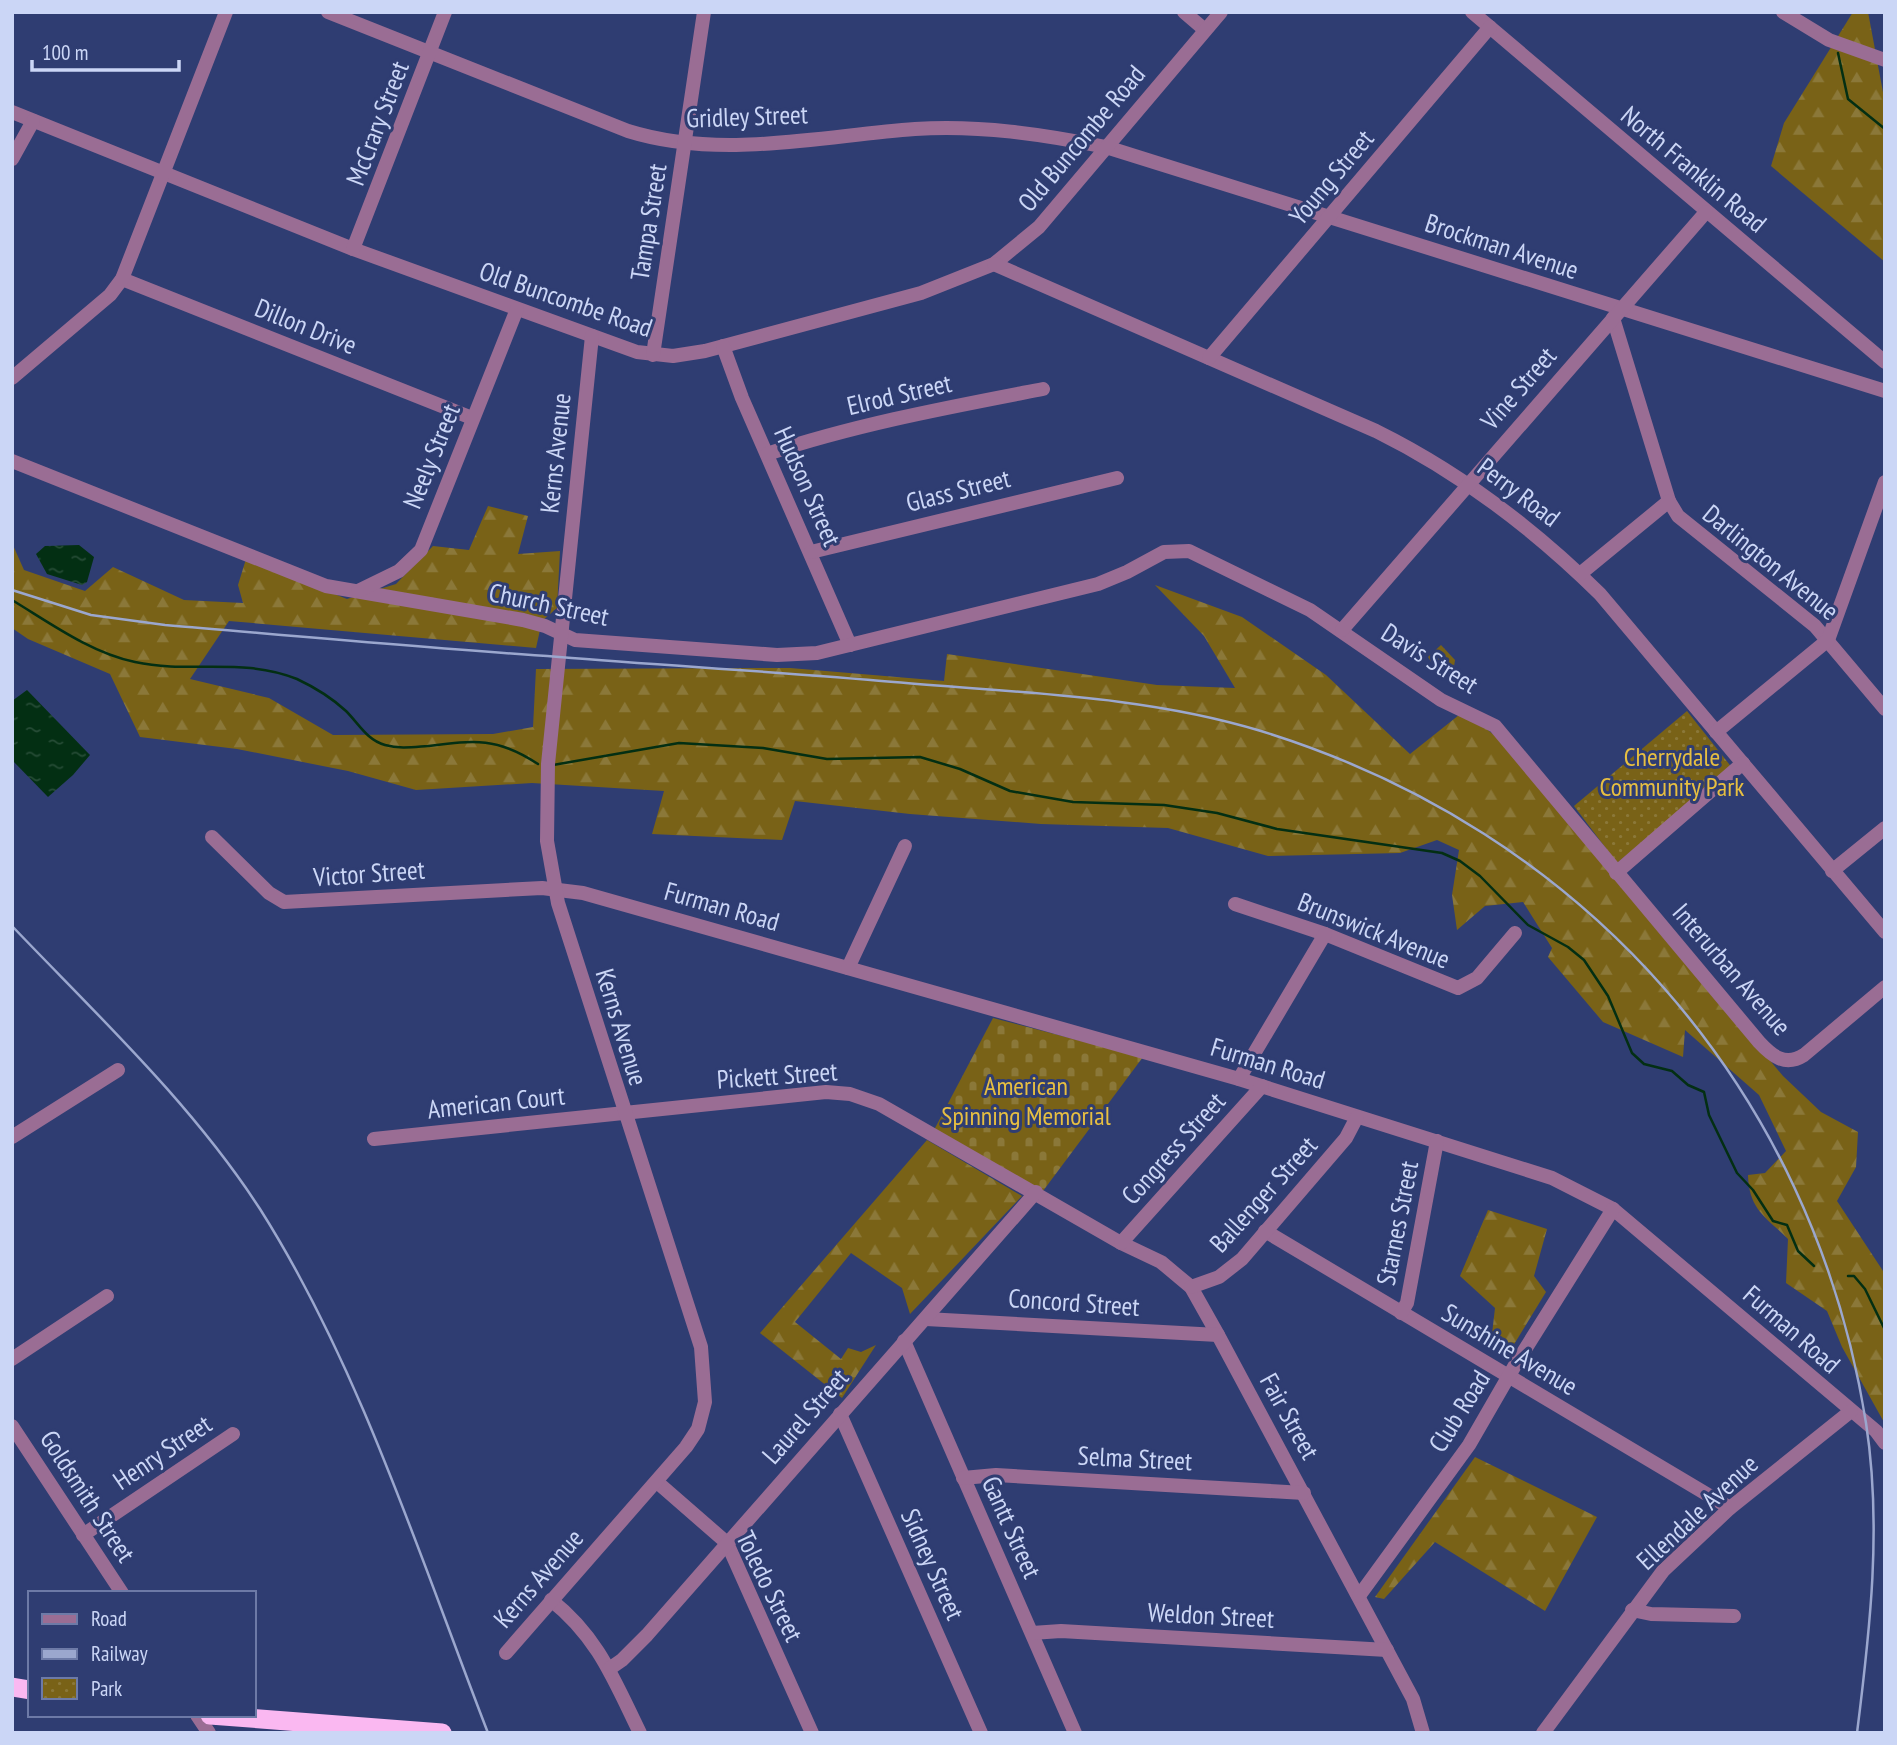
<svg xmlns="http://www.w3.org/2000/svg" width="1897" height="1745" font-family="'PT Sans Narrow',sans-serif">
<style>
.forest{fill:url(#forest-firs)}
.cemetery{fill:url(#cemetery-stones)}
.park{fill:url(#park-dots)}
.water{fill:url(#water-ripples)}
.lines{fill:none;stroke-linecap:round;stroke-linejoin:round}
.stream{stroke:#032f13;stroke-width:2.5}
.minor{stroke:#9a6d94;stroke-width:14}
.highway{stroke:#fab8f1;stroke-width:19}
.rail{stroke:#9ba7ce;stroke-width:2.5}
.labels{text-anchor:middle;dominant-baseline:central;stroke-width:6;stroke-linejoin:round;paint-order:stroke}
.street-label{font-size:26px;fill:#cbd6f6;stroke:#2f3d72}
.park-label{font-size:26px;fill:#e7bf41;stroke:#2f3d72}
</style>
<defs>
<pattern id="forest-firs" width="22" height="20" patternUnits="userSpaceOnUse" patternTransform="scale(1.75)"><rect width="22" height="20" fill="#796217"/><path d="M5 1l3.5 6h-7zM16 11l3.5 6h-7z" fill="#8b7839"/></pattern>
<pattern id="cemetery-stones" width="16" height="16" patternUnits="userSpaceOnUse" patternTransform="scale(1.75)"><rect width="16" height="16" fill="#796217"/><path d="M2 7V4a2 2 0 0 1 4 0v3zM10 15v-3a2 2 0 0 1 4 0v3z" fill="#8b7839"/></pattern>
<pattern id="park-dots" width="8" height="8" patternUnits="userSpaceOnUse" patternTransform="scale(1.75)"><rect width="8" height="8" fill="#796217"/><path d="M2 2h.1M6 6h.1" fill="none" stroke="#8b7839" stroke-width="1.8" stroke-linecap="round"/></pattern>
<pattern id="water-ripples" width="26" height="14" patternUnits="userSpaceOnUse" patternTransform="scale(1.75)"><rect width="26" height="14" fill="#032f13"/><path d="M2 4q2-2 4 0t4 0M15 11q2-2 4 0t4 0" fill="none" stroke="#264c36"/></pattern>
</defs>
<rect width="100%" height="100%" fill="#2f3d72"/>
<g class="forest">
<polygon points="1853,12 1868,12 1885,103 1885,262 1771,166 1784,123"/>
<path d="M488 506 528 516 518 554 560 551 557 608 542 621 536 648 229 621 190 679 269 698 333 735 493 734 533 727 536 669 790 668 944 681 947 654 1157 685 1235 688 1204 636 1155 585 1242 617 1326 675 1410 754 1459 715C1491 724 1512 754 1534 778L1783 1076 1821 1112 1858 1132 1856 1167 1837 1201 1885 1274V1424L1842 1347 1827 1311 1786 1283 1788 1239C1766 1217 1749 1210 1748 1175L1765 1173 1786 1151 1759 1095 1685 1030 1683 1057 1603 1022 1548 957 1552 948 1523 902 1485 906 1457 930 1452 895 1459 850 1437 840 1400 853 1268 856 1168 828 1041 824 910 814 795 801 782 840 652 834 664 791 532 783 416 790 348 771 237 749 140 737 110 674 28 639 12 628V543L24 570 85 591 113 567 184 600 243 603 238 585 246 559 347 599 396 584 433 546 469 550Z"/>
<polygon points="927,1140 1022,1196 910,1314 902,1288 851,1253 795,1322 841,1359 848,1348 861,1352 876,1345 842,1398 760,1333"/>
<polygon points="1488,1210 1547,1229 1534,1276 1546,1292 1513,1346 1492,1334 1495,1308 1460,1276"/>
<polygon points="1475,1457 1597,1517 1545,1611 1435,1542 1384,1599 1375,1597"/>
</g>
<polygon class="cemetery" points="993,1018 1143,1057 1043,1191 934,1130"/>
<g class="park">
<polygon points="1441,645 1455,660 1453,673 1447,678 1441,677 1428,657"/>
<polygon points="1687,711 1733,769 1617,863 1574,806"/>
</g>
<g class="water">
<polygon points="79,545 94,557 87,582 82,585 47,574 36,554 45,546"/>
<polygon points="27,690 90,755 73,775 48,797 12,760 12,701"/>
</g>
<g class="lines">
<g class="stream">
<polyline points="1838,53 1848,99 1885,129"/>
<path d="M12 600C50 623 91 653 135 662 191 674 242 657 297 679 314 687 333 699 346 711 359 724 367 740 385 745 400 749 413 747 428 746 475 740 497 737 538 764"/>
<polyline points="553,765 679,743 763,748 827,759 920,757 960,769 1010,791 1073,802 1164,805 1217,813 1277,829 1442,853 1460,861 1480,876 1528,925 1568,947 1584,960 1608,996 1632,1053 1644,1064 1672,1071 1688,1085 1704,1092 1709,1115 1737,1173 1753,1190 1773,1221 1787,1225 1798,1251 1814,1266"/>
<polyline points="1848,1276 1854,1276 1865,1289 1885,1330"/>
</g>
<g class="minor">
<path d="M328 12 628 131C721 160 820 136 915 129 980 125 1042 134 1106 147L1885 391"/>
<polyline points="1184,12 1205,30"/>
<polyline points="1472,12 1885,362"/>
<polyline points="1783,12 1829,40 1885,60"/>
<polyline points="12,112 353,249 637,352 673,356 705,351 921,293 994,264 1039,227 1221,12"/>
<polyline points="12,159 33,121"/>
<polyline points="353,249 445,12"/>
<path d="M994 264 1376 431C1461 473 1533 528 1600 594L1885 932"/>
<polyline points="122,279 472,418"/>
<polyline points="1613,318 1669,501 1678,516 1815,626 1885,709"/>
<polyline points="723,346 742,398 850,645"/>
<polyline points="653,355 704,12"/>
<polyline points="1209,358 1490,27"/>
<polyline points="12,378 110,295 122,279 226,12"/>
<path d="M767 454C857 424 950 407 1043 389"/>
<path d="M12 461 326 586 523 620 545 626 575 640 777 655 817 653 1098 584 1127 572 1164 552 1189 551 1310 610 1441 700 1495 726 1759 1042C1772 1056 1785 1067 1804 1055L1885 987"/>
<polyline points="811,552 1117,478"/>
<polyline points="1580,574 1669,501"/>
<polyline points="358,591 399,571 421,550 517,309"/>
<polyline points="1342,630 1706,212"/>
<polyline points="1716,732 1828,640 1885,482"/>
<polyline points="212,837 269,893 284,902 542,888 583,893 1239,1079 1552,1178 1613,1209 1876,1431 1885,1443"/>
<polyline points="1832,871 1885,828"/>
<polyline points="1616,873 1743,763"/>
<polyline points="1235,904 1325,934 1458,988 1477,978 1515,933"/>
<polyline points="848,968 905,846"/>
<polyline points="1239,1079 1325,934"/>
<polyline points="12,1137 118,1070"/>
<polyline points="374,1139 826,1092 850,1094 879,1104 1121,1243 1161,1262 1191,1287 1218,1335 1413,1699 1423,1733"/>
<polyline points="1265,1231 1730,1508"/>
<polyline points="1121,1243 1262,1086"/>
<polyline points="1191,1287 1219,1277 1242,1259 1346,1138 1357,1117"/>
<polyline points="1401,1313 1407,1303 1437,1141"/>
<polyline points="926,1319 1218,1335"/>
<polyline points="904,1341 1075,1733"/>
<polyline points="12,1359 107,1296"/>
<polyline points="840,1414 981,1733"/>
<polyline points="12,1426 122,1593"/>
<polyline points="963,1478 996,1475 1304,1493"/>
<polyline points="657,1482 727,1543 812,1733"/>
<polyline points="83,1535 233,1434"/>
<polyline points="1359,1596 1469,1445 1514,1367 1613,1209"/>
<path d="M551 1600C598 1637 614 1680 640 1733"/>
<polyline points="1632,1610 1651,1614 1734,1616"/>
<polyline points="1032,1633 1061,1631 1387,1650"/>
<polyline points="506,1653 686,1447 698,1429 705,1402 701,1347 558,903 547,841 548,764 592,336"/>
<polyline points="609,1669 622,1660 647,1635 1036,1192"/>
<polyline points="197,1715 209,1733"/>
<polyline points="1543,1733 1663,1571 1730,1508 1851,1411"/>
</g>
<g class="highway">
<polyline points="12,1687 30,1690"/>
<polyline points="210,1715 442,1733"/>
</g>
<g class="rail">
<path d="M12 590 91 615 165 625C296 636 428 648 559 657 671 666 782 672 894 682 1016 693 1143 695 1261 731 1583 830 1813 1088 1866 1423 1882 1526 1870 1630 1857 1733"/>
<path d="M12 926C98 1016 192 1104 260 1209 359 1365 421 1560 488 1733"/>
</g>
</g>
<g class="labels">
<g class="street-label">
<text transform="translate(747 116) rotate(-2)">Gridley Street</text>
<text transform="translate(377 123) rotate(-69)">McCrary Street</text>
<text transform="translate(1081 138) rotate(-50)">Old Buncombe Road</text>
<text transform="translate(1694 169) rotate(40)">North Franklin Road</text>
<text transform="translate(1331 177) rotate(-50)">Young Street</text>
<text transform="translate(648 222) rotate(-81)">Tampa Street</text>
<text transform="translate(1502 246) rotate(18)">Brockman Avenue</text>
<text transform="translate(566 299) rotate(19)">Old Buncombe Road</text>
<text transform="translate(306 326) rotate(22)">Dillon Drive</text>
<text transform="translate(1518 388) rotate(-49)">Vine Street</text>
<text transform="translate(899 394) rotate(-13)">Elrod Street</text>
<text transform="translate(555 453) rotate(-84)">Kerns Avenue</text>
<text transform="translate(431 456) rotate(-68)">Neely Street</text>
<text transform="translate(808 486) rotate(66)">Hudson Street</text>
<text transform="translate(958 490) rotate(-14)">Glass Street</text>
<text transform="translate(1519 492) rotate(37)">Perry Road</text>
<text transform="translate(1771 562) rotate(39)">Darlington Avenue</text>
<text transform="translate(549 604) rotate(12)">Church Street</text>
<text transform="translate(1430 658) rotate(32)">Davis Street</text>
<text transform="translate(369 873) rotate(-4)">Victor Street</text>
<text transform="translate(722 906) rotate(16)">Furman Road</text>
<text transform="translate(1374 930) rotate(22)">Brunswick Avenue</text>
<text transform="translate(1732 969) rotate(49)">Interurban Avenue</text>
<text transform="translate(622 1027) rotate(73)">Kerns Avenue</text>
<text transform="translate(1268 1063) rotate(17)">Furman Road</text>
<text transform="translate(777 1075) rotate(-4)">Pickett Street</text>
<text transform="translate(496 1102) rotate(-6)">American Court</text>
<text transform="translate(1173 1148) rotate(-48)">Congress Street</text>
<text transform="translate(1263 1194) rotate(-48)">Ballenger Street</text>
<text transform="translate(1397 1223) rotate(-79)">Starnes Street</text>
<text transform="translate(1074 1302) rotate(4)">Concord Street</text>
<text transform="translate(1792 1329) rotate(41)">Furman Road</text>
<text transform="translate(1510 1349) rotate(31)">Sunshine Avenue</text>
<text transform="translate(1459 1411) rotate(-58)">Club Road</text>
<text transform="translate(805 1416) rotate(-49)">Laurel Street</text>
<text transform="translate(1290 1416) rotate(61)">Fair Street</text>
<text transform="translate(162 1452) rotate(-34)">Henry Street</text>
<text transform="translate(1135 1458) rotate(3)">Selma Street</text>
<text transform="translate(88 1496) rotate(57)">Goldsmith Street</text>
<text transform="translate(1697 1512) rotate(-43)">Ellendale Avenue</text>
<text transform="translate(1012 1527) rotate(66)">Gantt Street</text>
<text transform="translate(933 1564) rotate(66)">Sidney Street</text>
<text transform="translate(538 1578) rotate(-49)">Kerns Avenue</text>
<text transform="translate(770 1586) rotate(64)">Toledo Street</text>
<text transform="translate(1211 1615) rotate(3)">Weldon Street</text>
</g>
<g class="park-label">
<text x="1672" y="756">Cherrydale<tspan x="1672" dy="30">Community Park</tspan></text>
<text x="1026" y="1085">American<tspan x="1026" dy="30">Spinning Memorial</tspan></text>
</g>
</g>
<rect width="1897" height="1745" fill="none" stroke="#cbd6f6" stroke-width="28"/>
<rect x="28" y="1591" width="228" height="126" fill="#2f3d72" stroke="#6d7aa7" stroke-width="2"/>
<rect x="42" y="1614" width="35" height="10" fill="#9a6d94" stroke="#6d7aa7" stroke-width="2"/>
<text x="91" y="1626" font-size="21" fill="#cbd6f6">Road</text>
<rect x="42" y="1649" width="35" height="10" fill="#9ba7ce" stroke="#6d7aa7" stroke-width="2"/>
<text x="91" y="1661" font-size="21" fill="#cbd6f6">Railway</text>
<rect x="42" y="1678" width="35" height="21" fill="url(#park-dots)" stroke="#6d7aa7" stroke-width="2"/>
<text x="91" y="1696" font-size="21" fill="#cbd6f6">Park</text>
<path d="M32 60v10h147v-10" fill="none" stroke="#cbd6f6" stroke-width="3.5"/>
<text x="42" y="60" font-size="21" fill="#cbd6f6" stroke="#2f3d72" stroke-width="5" paint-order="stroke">100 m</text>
</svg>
